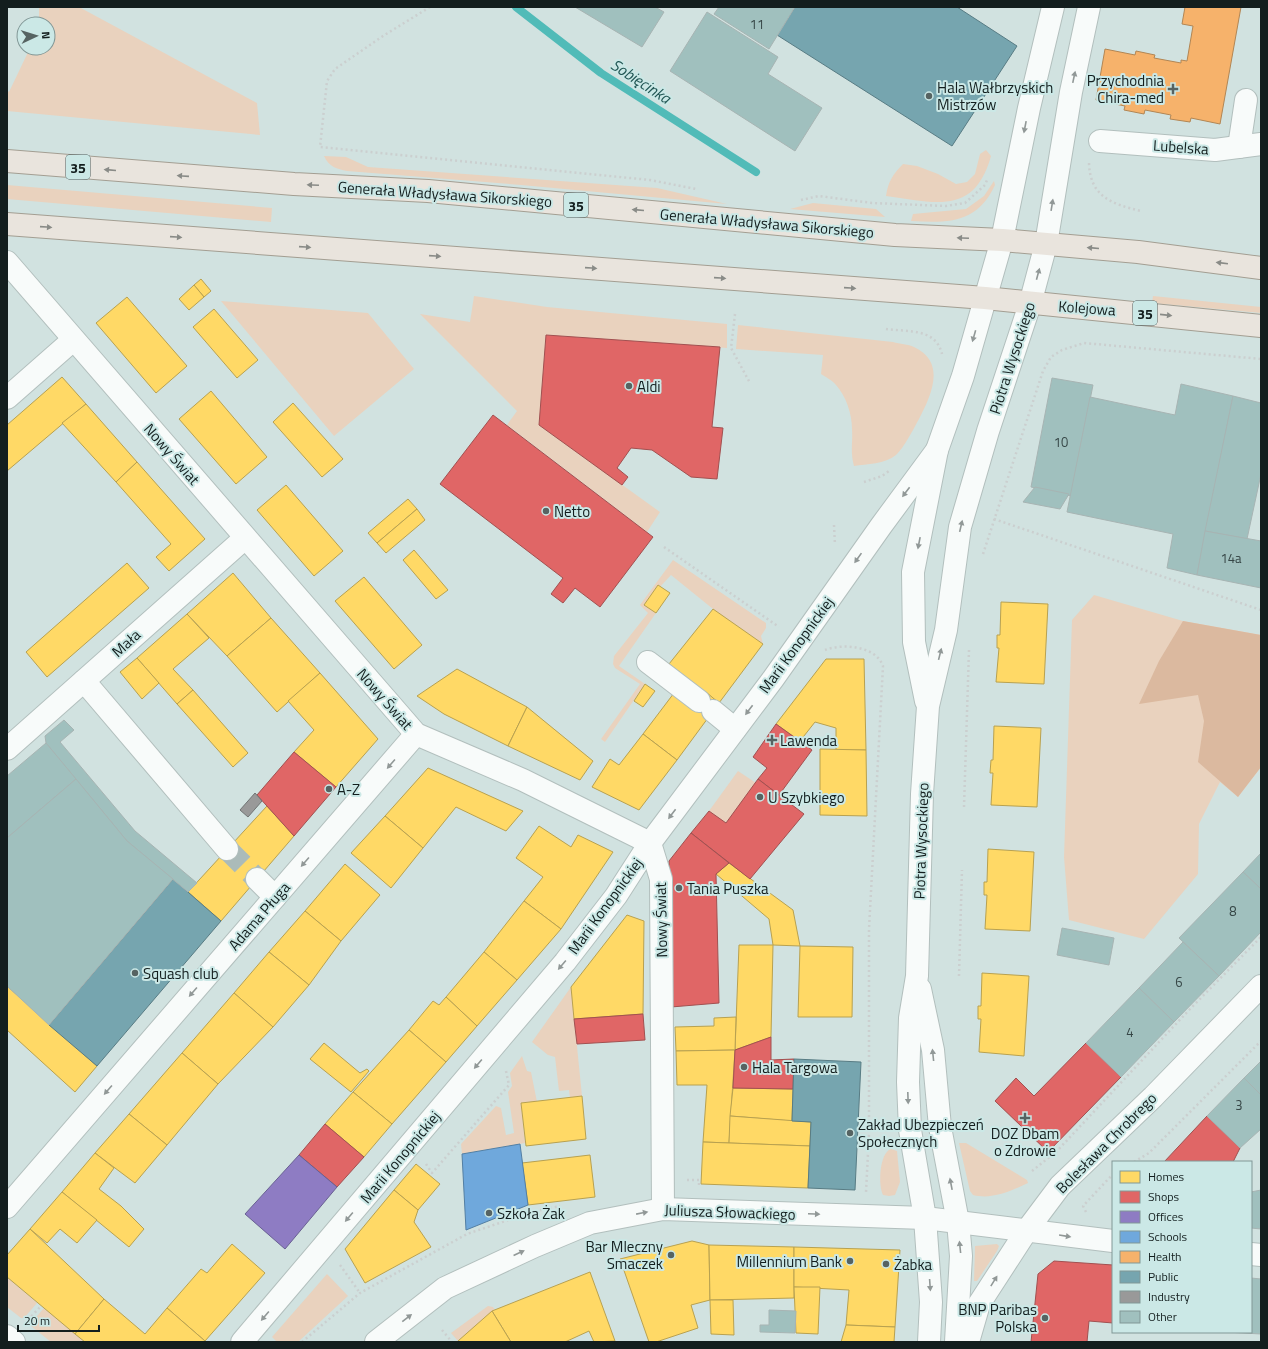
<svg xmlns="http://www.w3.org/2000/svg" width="1268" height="1349" font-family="'Titillium Web',sans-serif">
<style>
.green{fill:#e9d2be}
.forest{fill:#dbb99f}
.homes{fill:#ffd966;stroke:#b8a150}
.shops{fill:#e06666;stroke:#a25050}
.offices{fill:#8e7cc3;stroke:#696092}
.schools{fill:#6fa8dc;stroke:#537fa3}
.health{fill:#f6b26b;stroke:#b28654}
.public{fill:#76a5af;stroke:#587c84}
.industry{fill:#999;stroke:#717474}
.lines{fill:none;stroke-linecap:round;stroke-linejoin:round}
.stream{stroke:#51bbb8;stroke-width:8}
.building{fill:#a0c0be;stroke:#a7b4b3}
.minor-tunnel{stroke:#abbbb9;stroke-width:22;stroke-dasharray:22 11;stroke-linecap:butt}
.minor-casing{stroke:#b2bfbd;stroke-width:24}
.major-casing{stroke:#a39e92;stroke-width:24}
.path{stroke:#cbcfcf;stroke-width:2.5;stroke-dasharray:2 3;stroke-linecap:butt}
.minor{stroke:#f8fbfa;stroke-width:22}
.major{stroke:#e9e4dd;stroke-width:22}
.oneway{fill:#919897}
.oneway2{fill:#898b87}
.poi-dot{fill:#566362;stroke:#cbe8e6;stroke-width:1.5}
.labels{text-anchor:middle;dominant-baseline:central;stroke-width:4;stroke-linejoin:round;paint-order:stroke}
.number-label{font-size:13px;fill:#364646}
.shield{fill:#cbe8e6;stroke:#4a5b5a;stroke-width:1}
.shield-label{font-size:14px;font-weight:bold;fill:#131e1e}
.poi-label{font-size:15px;fill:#131e1e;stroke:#cbe8e6;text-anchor:start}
.street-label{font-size:15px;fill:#131e1e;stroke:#cbe8e6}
.water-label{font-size:16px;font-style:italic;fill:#215654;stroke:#cbe8e6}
</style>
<rect width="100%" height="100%" fill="#d1e2e0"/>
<g class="green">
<polygon points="39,7 79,7 257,103 260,135 7,111 7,90 9,92 30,48 48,48 48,24 39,24"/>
<path d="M986 150 991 156C974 217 934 202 886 196 888 182 893 174 903 164L917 166 938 174 956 184 967 182 975 174 980 154Z"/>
<path d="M324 156 346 157 368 167 657 188 727 204 521 185 347 171C337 169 329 167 324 156Z"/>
<path d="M994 181 995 185C977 224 948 223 911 221L913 214 966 209 984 196Z"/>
<polygon points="7,185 272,208 271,222 7,199"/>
<polygon points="813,203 876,209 885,217 790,209"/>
<polygon points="474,296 547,307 727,324 727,348 546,335 539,425 660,512 647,532 507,425 517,411 420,314 470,322"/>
<polygon points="1153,296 1261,307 1261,313 1152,303"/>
<polygon points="221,301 368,313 414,369 334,436"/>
<path d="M738 325 893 342C900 344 908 344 914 347 947 362 931 396 919 419 914 428 904 448 896 455 885 464 867 464 854 466 850 451 853 443 852 429 852 414 846 396 836 385 833 381 826 377 821 374L823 355 736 349Z"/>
<polygon points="673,560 766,623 766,628 761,636 763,644 713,609 671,575 660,587 658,585 645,605 656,613 619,666 645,684 605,742 601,739 640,684 615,668 613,664 614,656 648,613 640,605"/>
<polygon points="1094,595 1183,621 1261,635 1261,767 1238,797 1220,782 1199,824 1198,874 1144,939 1069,920 1064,857 1072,620"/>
<polygon points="738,771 756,783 726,823 709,811"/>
<polygon points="571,987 582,1096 570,1098 569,1090 559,1091 555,1057 548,1055 532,1042"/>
<polygon points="522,1056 527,1071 531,1072 537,1102 521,1103 525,1143 462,1154 461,1144 496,1106 501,1108 506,1135 514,1133 508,1092 512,1086 510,1073"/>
<path d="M959 1143H966L1027 1180 1028 1183C1011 1191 992 1200 973 1195L970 1191Z"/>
<path d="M891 1149 897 1151 900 1182 895 1195 889 1196 883 1195C878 1186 879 1153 891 1149Z"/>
<polygon points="997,1244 999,1246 997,1251 977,1281 974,1281 975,1246"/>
<polygon points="327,1274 348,1296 298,1342 277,1342 272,1337"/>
<polygon points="7,1277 37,1303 24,1318 21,1318 7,1307"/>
<polygon points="488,1306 493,1307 495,1310 458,1341 451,1333"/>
<polygon points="44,1308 85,1342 51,1342 31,1326 31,1323"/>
</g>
<polygon class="forest" points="1183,621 1261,635 1261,767 1238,797 1198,762 1204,721 1198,695 1139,704 1159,661"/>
<g class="homes">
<polygon points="201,279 211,291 204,297 194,285"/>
<polygon points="194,285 204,297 189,310 179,299"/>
<polygon points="127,297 187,366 156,393 96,323"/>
<polygon points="214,309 258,360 237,378 193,327"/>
<polygon points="62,377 86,404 7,471 7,425"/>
<polygon points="211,391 267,457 236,484 179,419"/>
<polygon points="293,403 343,459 322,477 273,422"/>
<polygon points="86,404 137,462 116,482 62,423"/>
<polygon points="137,462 205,539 169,571 156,557 171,544 116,482"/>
<polygon points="286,485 343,551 314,576 257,510"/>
<polygon points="408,499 417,509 377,543 368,533"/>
<polygon points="417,509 425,520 386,553 377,543"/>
<polygon points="414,550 448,590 436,599 403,560"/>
<polygon points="127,563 149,588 47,677 26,652"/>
<polygon points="233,573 271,618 227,656 187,614"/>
<polygon points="364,577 422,645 394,669 335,601"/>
<polygon points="658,585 670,593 656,613 644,605"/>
<polygon points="1001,602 1048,604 1044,684 996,682 999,648 997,648 997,635 1000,635"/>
<polygon points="713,609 763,644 719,703 669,664"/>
<polygon points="187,614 209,638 173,669 193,690 177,704 137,658"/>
<polygon points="271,618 320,673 277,712 227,656"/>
<polygon points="137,658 159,683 142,699 120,672"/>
<polygon points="826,659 864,659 866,750 836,750 836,728 815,722 800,741 776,724"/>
<polygon points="457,669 527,707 508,746 444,714 417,696"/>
<polygon points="320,673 378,739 336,787 294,752 314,730 288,701"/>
<polygon points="645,684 655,691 643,707 634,701"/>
<polygon points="193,690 248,753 233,767 177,704"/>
<polygon points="706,692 719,703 677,760 643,734 674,693"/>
<polygon points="527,707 593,761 580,780 508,746"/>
<polygon points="994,726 1041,728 1037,807 991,805 993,773 990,773 991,760 993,760"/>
<polygon points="643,734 677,760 639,810 592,787 610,759 619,765"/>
<polygon points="820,749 866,750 867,816 820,815"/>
<polygon points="428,768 523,811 506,831 456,807 423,848 385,816"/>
<polygon points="267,806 294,836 221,921 188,892"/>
<polygon points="385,816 423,848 391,888 351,853"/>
<polygon points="539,826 571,847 578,835 613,852 561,929 524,901 543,877 516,858"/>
<polygon points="988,849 1034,852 1030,931 985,929 987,895 984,895 984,882 987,882"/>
<polygon points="729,863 793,910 800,946 773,945 769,919 716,874"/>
<polygon points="345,864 380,895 341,941 305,911"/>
<polygon points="524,901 561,929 517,980 484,952"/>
<polygon points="305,911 341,941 309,985 269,952"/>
<polygon points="627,915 644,921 643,1014 574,1019 571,987"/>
<polygon points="739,945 773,945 771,1037 735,1050"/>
<polygon points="800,946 853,947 852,1017 798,1017"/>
<polygon points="269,952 309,985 273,1027 234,993"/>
<polygon points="484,952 517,980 477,1026 446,997"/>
<polygon points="982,973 1029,976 1024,1056 979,1052 981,1019 978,1019 978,1006 981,1006"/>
<polygon points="7,986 97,1066 75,1092 7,1030"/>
<polygon points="234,993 273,1027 218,1084 182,1053"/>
<polygon points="446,997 477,1026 446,1062 409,1030 433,1001 439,1005"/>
<polygon points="736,1017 735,1050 676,1051 675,1027 714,1026 714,1018"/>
<polygon points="409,1030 446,1062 392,1124 353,1092"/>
<polygon points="324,1043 360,1073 367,1069 369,1071 351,1092 310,1059"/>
<polygon points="735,1050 729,1143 703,1142 707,1085 677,1085 676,1051"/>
<polygon points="182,1053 218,1084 167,1145 129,1114"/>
<polygon points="733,1088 793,1089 792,1121 730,1116"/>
<polygon points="353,1092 392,1124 364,1157 325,1124"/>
<polygon points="582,1096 586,1139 526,1146 521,1103"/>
<polygon points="129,1114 167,1145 135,1183 95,1153"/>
<polygon points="730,1116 811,1122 810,1146 729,1143"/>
<polygon points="703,1142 810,1146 808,1188 701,1184"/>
<polygon points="95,1153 114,1168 99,1189 121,1206 144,1229 129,1247 62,1192"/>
<polygon points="590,1155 595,1197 528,1205 522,1163"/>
<polygon points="416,1164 440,1184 418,1210 394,1190"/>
<polygon points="394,1190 418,1210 414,1222 431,1247 365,1283 345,1249"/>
<polygon points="62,1192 97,1220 77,1243 60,1229 47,1243 30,1229"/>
<polygon points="30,1229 104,1299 75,1334 7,1277 7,1255"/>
<polygon points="692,1241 709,1245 710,1300 691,1305 698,1328 656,1342 649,1342 620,1259"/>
<polygon points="232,1244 265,1273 205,1341 167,1308 201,1269 207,1273"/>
<polygon points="709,1245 794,1247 794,1298 710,1300"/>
<polygon points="794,1247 900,1250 895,1327 846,1325 849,1290 794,1287"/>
<polygon points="590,1272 615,1341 594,1342 589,1331 565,1342 511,1342 492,1311"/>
<polygon points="794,1287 820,1287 818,1334 796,1333"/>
<polygon points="104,1299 145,1334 167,1308 205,1341 204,1342 85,1342 75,1334"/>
<polygon points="710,1300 733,1300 734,1335 711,1334"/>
<polygon points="492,1311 511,1342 457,1342 458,1341"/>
<polygon points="846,1325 895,1327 894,1342 841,1342"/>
</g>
<g class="shops">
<polygon points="546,335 720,347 712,427 723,428 717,479 691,477 652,450 631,448 617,468 628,477 622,485 539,425"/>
<polygon points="493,415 653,537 600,607 575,588 563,603 551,594 563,578 440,484"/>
<polygon points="776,724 812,750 779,795 758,779 767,768 753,757"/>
<polygon points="294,752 336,787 294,836 257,795"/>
<polygon points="758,779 804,814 750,879 691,833 709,811 726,823"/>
<polygon points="691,833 729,863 716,874 719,1003 671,1007 669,861"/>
<polygon points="643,1014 645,1040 577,1044 574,1019"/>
<polygon points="771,1037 771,1060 794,1059 793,1089 733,1088 735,1050"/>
<polygon points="1086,1043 1121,1077 1048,1152 995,1101 1016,1078 1034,1096"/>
<polygon points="1207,1116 1240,1148 1233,1162 1164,1162"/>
<polygon points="325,1124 364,1157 337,1187 299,1155"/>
<polygon points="1054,1261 1113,1265 1113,1323 1089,1321 1087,1342 1031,1342 1038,1274"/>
</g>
<polygon class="offices" points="299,1155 337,1187 285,1249 245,1214"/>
<polygon class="schools" points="520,1144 528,1205 466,1230 462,1154"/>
<polygon class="health" points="1185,7 1241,7 1220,124 1191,118 1190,122 1170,119 1171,115 1145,110 1144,114 1124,110 1125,106 1096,100 1105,49 1135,55 1136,51 1155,55 1154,58 1181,63 1181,60 1187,61 1193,26 1182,24"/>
<g class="public">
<polygon points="795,7 957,7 1017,46 952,146 777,35"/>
<polygon points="173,879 221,921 97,1066 49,1025"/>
<polygon points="794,1059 861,1062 855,1190 808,1188 811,1122 792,1121"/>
</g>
<polygon class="industry" points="255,793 262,801 248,817 240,810"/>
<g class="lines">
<polyline class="stream" points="516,7 601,73 756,172"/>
</g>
<g class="building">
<polygon points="575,7 655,7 664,12 642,47"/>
<polygon points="719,7 795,7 769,49 714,14"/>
<polygon points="707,12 778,57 768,74 822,108 795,151 670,71"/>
<polygon points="1052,378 1093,385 1071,496 1031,487"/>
<polygon points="1181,384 1233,396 1197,575 1167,568 1173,534 1067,512 1090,397 1175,415"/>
<polygon points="1233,396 1261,403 1261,474 1247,539 1205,531"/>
<polygon points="1035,487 1069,494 1060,509 1023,502"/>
<polygon points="1205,531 1261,541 1261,588 1197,575"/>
<polygon points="64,720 74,730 60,742 135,831 197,883 188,892 127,841 46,743 45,736"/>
<polygon points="46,743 76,779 7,838 7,776"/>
<polygon points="76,779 127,841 173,879 49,1025 7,986 7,838"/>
<polygon points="1261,853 1261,889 1243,872"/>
<polygon points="1243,872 1261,889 1261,932 1219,976 1179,938"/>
<polygon points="1062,928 1114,938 1109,965 1057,955"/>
<polygon points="1183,942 1219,976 1174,1022 1139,988"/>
<polygon points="1139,988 1174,1022 1121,1077 1086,1043"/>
<polygon points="1261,1061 1261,1095 1244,1078"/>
<polygon points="1244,1078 1261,1095 1261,1129 1240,1148 1207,1116"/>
<polygon points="1261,1190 1261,1229 1251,1228 1251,1192"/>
<polygon points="1251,1278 1261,1279 1261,1334 1226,1332 1251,1332"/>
<polygon points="769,1310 796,1311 795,1333 760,1332 760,1325 769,1325"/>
</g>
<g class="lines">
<polyline class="minor-tunnel" points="227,849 257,879"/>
<defs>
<g id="minor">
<polyline points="1100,141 1215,150 1261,144"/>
<polyline points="1239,147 1246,100"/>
<polyline points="7,262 416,734 523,780 650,843 661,879 663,1209"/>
<polyline points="7,398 73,340"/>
<polyline points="648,662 699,701"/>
<polyline points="84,681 227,849"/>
<polyline points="926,701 914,642 913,572 937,450 963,376 1002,240 1029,108 1053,7"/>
<polyline points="713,711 735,729"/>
<polyline points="7,749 245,538"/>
<polyline points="257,879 275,897"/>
<polyline points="920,989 933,1050 940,1127 958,1222 961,1256 956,1342"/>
<polyline points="7,1207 416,734"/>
<polyline points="1251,1254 1261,1255"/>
<polyline points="7,1336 14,1342"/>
<polyline points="242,1342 565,962 616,896 650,843 773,679 881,526 937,450"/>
<polyline points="376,1342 445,1288 535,1246 590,1223 663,1209 925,1218 1113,1241"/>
<polyline points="929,1342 931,1302 925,1218 910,1130 908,1082 910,1018 917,976 922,794 928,706 946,630 960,527 988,431 1030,304 1046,244 1071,92 1089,7"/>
<polyline points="968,1342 979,1304 1027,1230 1060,1186 1153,1097 1261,986"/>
</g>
<g id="major">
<polyline points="7,161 294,184 428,191 895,235 1002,240 1138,252 1261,268"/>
<polyline points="7,224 985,298 1261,326"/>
</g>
</defs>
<use href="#minor" class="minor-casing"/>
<use href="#major" class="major-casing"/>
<g class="path">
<polyline points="430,7 383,36 335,69 327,81 320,147 650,180 696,189"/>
<path d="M1089 163C1090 197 1112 204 1141 211"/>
<polyline points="801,200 819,196 872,203 946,206 965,203 985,185 987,180"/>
<polyline points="735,314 731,348 750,383"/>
<path d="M886 329C908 332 936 328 942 354"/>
<polyline points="864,482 882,476 889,471"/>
<polyline points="994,519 1261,610"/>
<polyline points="834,525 835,545"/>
<polyline points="664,547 779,627"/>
<polyline points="983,554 1043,371 1051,357 1062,350 1084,343 1261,359"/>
<path d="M825 650C843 643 876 646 883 666L869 929V1134L866 1192"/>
<polyline points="964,807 969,650"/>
<polyline points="959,976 962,870"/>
<polyline points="1134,1162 1149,1153 1261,1041"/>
<polyline points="426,1164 432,1173 509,1085 506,1071"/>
<polyline points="1032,1171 1057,1151 1190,1009 1261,937"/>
<polyline points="687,1180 699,1180 699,1186"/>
<polyline points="1086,1212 1083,1206 1113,1174"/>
<polyline points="340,1265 360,1293"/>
<polyline points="28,1320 41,1306"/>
<polyline points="442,1330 452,1342"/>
<polyline points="302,1342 360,1293 467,1234 532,1212 560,1206"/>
</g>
<use href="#minor" class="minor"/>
<use href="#major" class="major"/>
</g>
<defs><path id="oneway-solid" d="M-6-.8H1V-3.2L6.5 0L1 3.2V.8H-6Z"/></defs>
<g class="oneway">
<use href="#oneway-solid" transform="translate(1074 77) rotate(-78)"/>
<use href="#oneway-solid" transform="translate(1025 127) rotate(101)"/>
<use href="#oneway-solid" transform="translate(1052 205) rotate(-81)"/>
<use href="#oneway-solid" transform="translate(1038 274) rotate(-75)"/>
<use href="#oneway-solid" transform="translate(974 336) rotate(106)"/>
<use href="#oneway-solid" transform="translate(906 492) rotate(127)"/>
<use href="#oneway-solid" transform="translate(961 526) rotate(-77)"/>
<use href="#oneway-solid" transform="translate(919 543) rotate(101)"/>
<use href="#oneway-solid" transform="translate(858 558) rotate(125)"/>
<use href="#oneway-solid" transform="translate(940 654) rotate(-76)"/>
<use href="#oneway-solid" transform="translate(749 710) rotate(127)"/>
<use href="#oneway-solid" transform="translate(391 764) rotate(131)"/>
<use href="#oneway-solid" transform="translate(672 814) rotate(127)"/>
<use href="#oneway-solid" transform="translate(305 862) rotate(131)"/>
<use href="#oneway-solid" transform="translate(562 965) rotate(130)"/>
<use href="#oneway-solid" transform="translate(193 992) rotate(131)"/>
<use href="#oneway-solid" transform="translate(933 1055) rotate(-96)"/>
<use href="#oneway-solid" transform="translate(478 1064) rotate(130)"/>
<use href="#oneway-solid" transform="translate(108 1090) rotate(131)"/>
<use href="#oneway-solid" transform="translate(908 1098) rotate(88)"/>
<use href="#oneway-solid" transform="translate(951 1184) rotate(-101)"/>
<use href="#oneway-solid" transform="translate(642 1213) rotate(-11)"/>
<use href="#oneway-solid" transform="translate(814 1214) rotate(2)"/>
<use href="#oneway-solid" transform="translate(349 1217) rotate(130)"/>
<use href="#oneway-solid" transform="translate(1065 1236) rotate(9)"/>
<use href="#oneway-solid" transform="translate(960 1247) rotate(-96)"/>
<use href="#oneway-solid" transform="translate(519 1253) rotate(-25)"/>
<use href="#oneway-solid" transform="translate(994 1281) rotate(-58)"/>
<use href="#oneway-solid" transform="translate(930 1285) rotate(86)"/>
<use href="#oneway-solid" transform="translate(265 1316) rotate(130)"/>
<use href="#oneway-solid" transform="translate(407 1318) rotate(-38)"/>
</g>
<g class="oneway2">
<use href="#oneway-solid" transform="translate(110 170) rotate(-175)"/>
<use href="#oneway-solid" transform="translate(183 176) rotate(-176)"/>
<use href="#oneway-solid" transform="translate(313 185) rotate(-177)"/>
<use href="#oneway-solid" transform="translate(638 210) rotate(-175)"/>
<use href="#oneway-solid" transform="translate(46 227) rotate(4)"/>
<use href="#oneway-solid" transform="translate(176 237) rotate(4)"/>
<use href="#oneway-solid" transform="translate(963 238) rotate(-177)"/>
<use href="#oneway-solid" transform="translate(305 247) rotate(4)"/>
<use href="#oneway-solid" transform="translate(1093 248) rotate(-175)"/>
<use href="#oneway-solid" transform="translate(435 256) rotate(4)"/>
<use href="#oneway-solid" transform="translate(1222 263) rotate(-173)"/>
<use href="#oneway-solid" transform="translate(591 268) rotate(4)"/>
<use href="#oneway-solid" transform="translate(720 278) rotate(4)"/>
<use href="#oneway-solid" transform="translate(850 288) rotate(4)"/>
<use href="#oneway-solid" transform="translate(1166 315) rotate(6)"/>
</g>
<g class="poi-dot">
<path d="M1171 83h4v4h4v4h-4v4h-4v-4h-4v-4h4z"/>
<circle cx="929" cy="96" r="4"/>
<circle cx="629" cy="386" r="4"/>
<circle cx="546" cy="511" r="4"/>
<path d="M770 734h4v4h4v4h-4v4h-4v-4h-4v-4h4z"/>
<circle cx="329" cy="789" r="4"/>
<circle cx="760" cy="797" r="4"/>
<circle cx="679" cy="888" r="4"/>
<circle cx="135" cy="973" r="4"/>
<circle cx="744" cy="1067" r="4"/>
<path d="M1023 1112h4v4h4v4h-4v4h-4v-4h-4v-4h4z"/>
<circle cx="850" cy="1133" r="4"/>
<circle cx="489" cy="1213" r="4"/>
<circle cx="671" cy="1255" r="4"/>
<circle cx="850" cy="1261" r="4"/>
<circle cx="886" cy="1264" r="4"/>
<circle cx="1045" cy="1318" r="4"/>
</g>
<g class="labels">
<g class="number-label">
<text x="757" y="24">11</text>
<text x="1061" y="442">10</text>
<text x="1231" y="558">14a</text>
<text x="1233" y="911">8</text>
<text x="1179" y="982">6</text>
<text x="1130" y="1032">4</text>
<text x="1239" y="1105">3</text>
</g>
<g class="shield">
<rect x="66" y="155" width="24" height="24" rx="3"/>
<rect x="564" y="193" width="24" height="24" rx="3"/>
<rect x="1133" y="301" width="24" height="24" rx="3"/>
</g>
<g class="shield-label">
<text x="78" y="167">35</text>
<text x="576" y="205">35</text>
<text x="1145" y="313">35</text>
</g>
<g class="poi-label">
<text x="1164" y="80" text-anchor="end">Przychodnia<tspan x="1164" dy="17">Chira-med</tspan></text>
<text x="937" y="87">Hala Wałbrzyskich<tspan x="937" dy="17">Mistrzów</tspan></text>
<text x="637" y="386">Aldi</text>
<text x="554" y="511">Netto</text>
<text x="780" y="740">Lawenda</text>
<text x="337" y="789">A-Z</text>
<text x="768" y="797">U Szybkiego</text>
<text x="687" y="888">Tania Puszka</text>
<text x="143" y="973">Squash club</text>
<text x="752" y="1067">Hala Targowa</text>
<text x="858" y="1124">Zakład Ubezpieczeń<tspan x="858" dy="17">Społecznych</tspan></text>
<text x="1025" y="1133" text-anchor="middle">DOZ Dbam<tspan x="1025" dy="17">o Zdrowie</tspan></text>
<text x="497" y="1213">Szkoła Żak</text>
<text x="663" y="1246" text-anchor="end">Bar Mleczny<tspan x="663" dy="17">Smaczek</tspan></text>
<text x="842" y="1261" text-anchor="end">Millennium Bank</text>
<text x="894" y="1264">Żabka</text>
<text x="1037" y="1309" text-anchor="end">BNP Paribas<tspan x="1037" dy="17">Polska</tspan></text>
</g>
<g class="street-label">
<text transform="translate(1181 147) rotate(4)">Lubelska</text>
<text transform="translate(445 194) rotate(4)">Generała Władysława Sikorskiego</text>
<text transform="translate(767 223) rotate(5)">Generała Władysława Sikorskiego</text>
<text transform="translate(1087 308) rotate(4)">Kolejowa</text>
<text transform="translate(1012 358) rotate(-72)">Piotra Wysockiego</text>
<text transform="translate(172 454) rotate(49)">Nowy Świat</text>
<text transform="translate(126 643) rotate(-42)">Mała</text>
<text transform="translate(796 645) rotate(-54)">Marii Konopnickiej</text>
<text transform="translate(385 699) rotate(49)">Nowy Świat</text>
<text transform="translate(921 841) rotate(-88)">Piotra Wysockiego</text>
<text transform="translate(605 906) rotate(-54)">Marii Konopnickiej</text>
<text transform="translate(259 916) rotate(-49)">Adama Pługa</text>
<text transform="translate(661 920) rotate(-91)">Nowy Świat</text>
<text transform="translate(1106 1143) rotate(-45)">Bolesława Chrobrego</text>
<text transform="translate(400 1157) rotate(-50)">Marii Konopnickiej</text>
<text transform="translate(730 1212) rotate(2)">Juliusza Słowackiego</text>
</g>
<g class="water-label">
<text transform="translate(641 81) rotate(33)">Sobięcinka</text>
</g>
</g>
<rect width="1268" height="1349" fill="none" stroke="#131e1e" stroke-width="16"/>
<rect x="1112" y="1161" width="140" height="172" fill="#cbe8e6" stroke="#819796"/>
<rect x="1120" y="1171" width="20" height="12" fill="#ffd966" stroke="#819796"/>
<text x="1148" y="1181" font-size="12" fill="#131e1e">Homes</text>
<rect x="1120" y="1191" width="20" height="12" fill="#e06666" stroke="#819796"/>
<text x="1148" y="1201" font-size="12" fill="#131e1e">Shops</text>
<rect x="1120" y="1211" width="20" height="12" fill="#8e7cc3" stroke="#819796"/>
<text x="1148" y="1221" font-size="12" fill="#131e1e">Offices</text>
<rect x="1120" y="1231" width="20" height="12" fill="#6fa8dc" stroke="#819796"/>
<text x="1148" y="1241" font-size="12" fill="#131e1e">Schools</text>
<rect x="1120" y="1251" width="20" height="12" fill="#f6b26b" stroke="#819796"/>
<text x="1148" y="1261" font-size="12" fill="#131e1e">Health</text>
<rect x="1120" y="1271" width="20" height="12" fill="#76a5af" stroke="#819796"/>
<text x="1148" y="1281" font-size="12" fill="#131e1e">Public</text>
<rect x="1120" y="1291" width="20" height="12" fill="#999999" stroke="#819796"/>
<text x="1148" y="1301" font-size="12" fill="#131e1e">Industry</text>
<rect x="1120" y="1311" width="20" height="12" fill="#a0c0be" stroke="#819796"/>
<text x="1148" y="1321" font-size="12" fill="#131e1e">Other</text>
<g transform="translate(36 36) rotate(86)"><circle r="19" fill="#cbe8e6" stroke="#819796"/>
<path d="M0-3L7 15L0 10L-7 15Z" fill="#566362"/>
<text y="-6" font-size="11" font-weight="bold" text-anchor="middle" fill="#131e1e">N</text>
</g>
<path d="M18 1325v6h81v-6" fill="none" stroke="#131e1e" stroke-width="2"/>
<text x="24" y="1325" font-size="12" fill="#131e1e" stroke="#cbe8e6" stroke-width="3" paint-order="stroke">20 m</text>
</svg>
